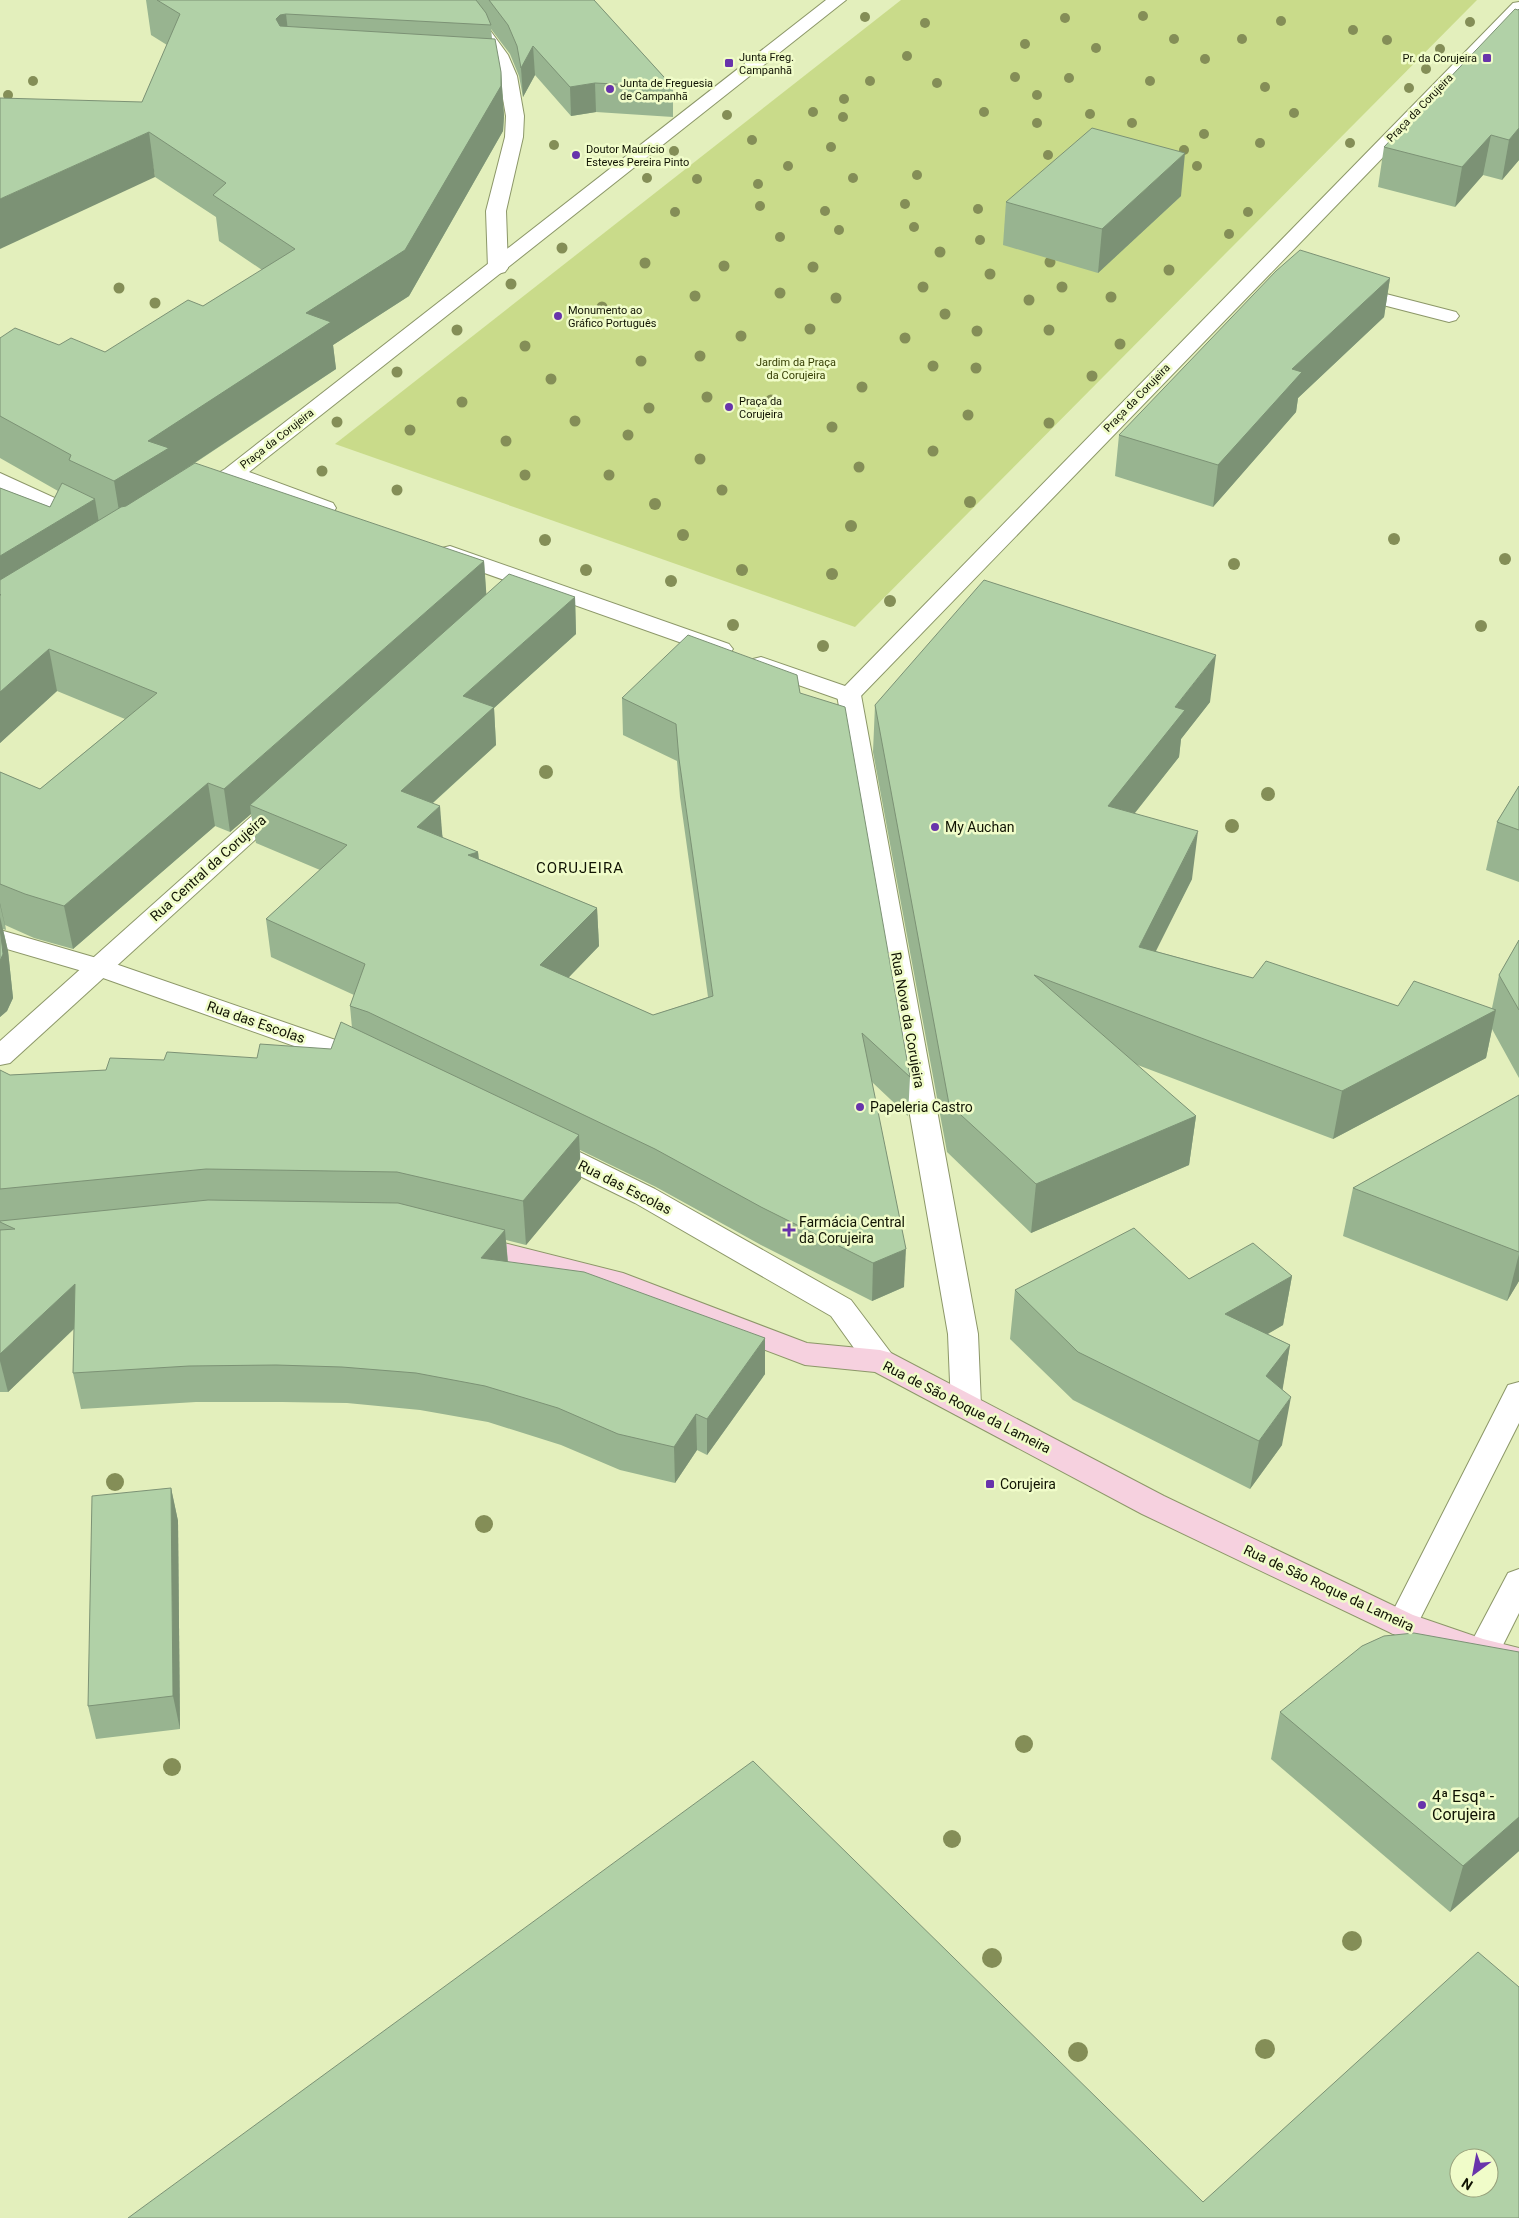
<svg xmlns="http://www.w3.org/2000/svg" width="1519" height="2218" font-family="Roboto,sans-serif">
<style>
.green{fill:#c9db8a}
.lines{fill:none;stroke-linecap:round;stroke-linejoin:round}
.service-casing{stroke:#8c9768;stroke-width:2}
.minor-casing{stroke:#8c9768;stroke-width:2}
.tertiary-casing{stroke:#8c9768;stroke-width:2}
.secondary-casing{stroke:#8c9768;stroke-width:2}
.service{fill:#fff;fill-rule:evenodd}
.minor{fill:#fff;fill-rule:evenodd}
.tertiary{fill:#fff;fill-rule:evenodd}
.secondary{fill:#f6d1df;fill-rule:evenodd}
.tree{fill:#848e57}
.wall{fill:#98b490}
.shaded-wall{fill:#7c9275}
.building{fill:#b1d1a7;stroke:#7c9275;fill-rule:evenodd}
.poi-dot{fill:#6834ab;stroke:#f0fcc9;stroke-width:2}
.labels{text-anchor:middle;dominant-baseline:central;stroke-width:5;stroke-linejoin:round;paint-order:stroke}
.far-poi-label{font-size:11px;fill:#101303;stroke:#f0fcc9;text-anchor:start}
.far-street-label{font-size:11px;fill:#101303;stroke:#f0fcc9}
.far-park-label{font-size:11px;fill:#363f04;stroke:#f0fcc9}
.poi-label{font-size:14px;fill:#101303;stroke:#f0fcc9;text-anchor:start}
.street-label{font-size:14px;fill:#101303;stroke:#f0fcc9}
.neighbourhood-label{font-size:15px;letter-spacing:1px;fill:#101303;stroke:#f0fcc9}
.near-poi-label{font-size:16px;fill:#101303;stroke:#f0fcc9;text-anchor:start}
</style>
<rect width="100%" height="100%" fill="#e3efbc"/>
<polygon class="green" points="901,0 1477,0 855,627 335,444"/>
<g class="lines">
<defs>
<g id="service">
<polygon points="1519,1382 1519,1423 1413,1633 1402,1637 1391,1633 1386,1624 1391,1615 1508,1385"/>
<polygon points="1519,1569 1519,1613 1495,1661 1483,1665 1471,1661 1467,1652 1471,1643 1508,1573"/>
</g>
<g id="minor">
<polygon points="450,0 468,0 508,55 517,76 524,116 523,137 506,211 508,268 505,272 498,274 491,272 488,268 486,211 505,137 506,116 499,76 490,55"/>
<polygon points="1351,285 1456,312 1459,316 1456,320 1449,322 1344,295 1341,291 1344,287"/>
<polygon points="0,473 92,515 95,520 92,525 84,527 76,525 0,488"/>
<polygon points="849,688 857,690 861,695 978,1334 981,1406 977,1414 966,1418 955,1414 951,1406 948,1334 837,695 841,690"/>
<polygon points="281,795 290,798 293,803 290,808 10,1063 0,1065 0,1041 272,798"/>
</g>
<g id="tertiary">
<polygon points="826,0 846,0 249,472 333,503 336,508 333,513 325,515 317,513 235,482 220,489 212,487 209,482 212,477 225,469"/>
<polygon points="1519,2 1519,17 857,700 849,702 841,700 753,669 749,664 753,659 761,657 845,686 1513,3"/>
<polygon points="450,546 729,644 733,649 729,654 721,656 713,654 442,558 439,553 442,548"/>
<polygon points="0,930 107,961 376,1054 380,1061 376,1068 366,1070 356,1068 89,973 0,947"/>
<polygon points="547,1138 557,1141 655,1189 851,1300 891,1353 895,1361 891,1369 880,1372 869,1369 831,1316 635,1203 537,1155 533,1148 537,1141"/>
</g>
<polygon id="secondary" points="472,1235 623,1273 807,1343 880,1350 891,1353 1164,1496 1413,1615 1483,1639 1519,1648 1519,1674 1483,1665 1391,1633 1142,1514 875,1372 805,1365 607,1290 462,1252 458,1245 462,1238"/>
</defs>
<use href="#service" class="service-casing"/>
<use href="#minor" class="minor-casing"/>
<use href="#tertiary" class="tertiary-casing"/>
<use href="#secondary" class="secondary-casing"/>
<use href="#service" class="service"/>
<use href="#minor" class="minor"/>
<use href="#tertiary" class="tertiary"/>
<use href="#secondary" class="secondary"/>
</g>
<g class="tree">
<circle cx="1143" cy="16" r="5"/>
<circle cx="865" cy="17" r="5"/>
<circle cx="1065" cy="18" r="5"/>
<circle cx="1281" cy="21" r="5"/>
<circle cx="1470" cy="22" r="5"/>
<circle cx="925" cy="23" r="5"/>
<circle cx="1353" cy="30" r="5"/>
<circle cx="1174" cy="39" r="5"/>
<circle cx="1242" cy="39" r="5"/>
<circle cx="1387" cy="40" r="5"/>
<circle cx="1025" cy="44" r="5"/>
<circle cx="1096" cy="48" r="5"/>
<circle cx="1440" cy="49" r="5"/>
<circle cx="907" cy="56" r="5"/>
<circle cx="1205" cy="59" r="5"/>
<circle cx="1426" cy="69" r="5"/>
<circle cx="1015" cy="77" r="5"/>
<circle cx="1069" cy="78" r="5"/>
<circle cx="33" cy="81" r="5"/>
<circle cx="870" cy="81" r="5"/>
<circle cx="1150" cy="81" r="5"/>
<circle cx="937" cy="83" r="5"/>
<circle cx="1265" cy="87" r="5"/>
<circle cx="1409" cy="88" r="5"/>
<circle cx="8" cy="95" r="5"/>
<circle cx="1037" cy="95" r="5"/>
<circle cx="844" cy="99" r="5"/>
<circle cx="813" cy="112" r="5"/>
<circle cx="984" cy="112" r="5"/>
<circle cx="1294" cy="113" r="5"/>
<circle cx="1090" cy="114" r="5"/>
<circle cx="727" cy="115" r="5"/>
<circle cx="843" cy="117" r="5"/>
<circle cx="1037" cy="123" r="5"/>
<circle cx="1132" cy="123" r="5"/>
<circle cx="1204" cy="134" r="5"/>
<circle cx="752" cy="140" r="5"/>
<circle cx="1260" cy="143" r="5"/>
<circle cx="1350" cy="143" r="5"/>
<circle cx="554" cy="145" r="5"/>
<circle cx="831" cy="147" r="5"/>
<circle cx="1184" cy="150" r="5"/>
<circle cx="674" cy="151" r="5"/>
<circle cx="1048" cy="155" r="5"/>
<circle cx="788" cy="166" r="5"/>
<circle cx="1197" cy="166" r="5"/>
<circle cx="917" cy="175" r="5"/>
<circle cx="647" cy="178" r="5"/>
<circle cx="853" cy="178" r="5"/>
<circle cx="697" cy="179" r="5"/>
<circle cx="758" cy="184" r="5"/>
<circle cx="905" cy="204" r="5"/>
<circle cx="760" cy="206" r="5"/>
<circle cx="978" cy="209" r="5"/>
<circle cx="825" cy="211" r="5"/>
<circle cx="675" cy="212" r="5"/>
<circle cx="1248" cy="212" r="5"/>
<circle cx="914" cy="227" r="5"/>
<circle cx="839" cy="230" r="5"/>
<circle cx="1229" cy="234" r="5"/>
<circle cx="780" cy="237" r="5"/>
<circle cx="980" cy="240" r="5"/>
<circle cx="562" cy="248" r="5.5"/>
<circle cx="940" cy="252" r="5.5"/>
<circle cx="1050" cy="262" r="5.5"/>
<circle cx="645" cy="263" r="5.5"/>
<circle cx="724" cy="266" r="5.5"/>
<circle cx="813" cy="267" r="5.5"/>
<circle cx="1169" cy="270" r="5.5"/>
<circle cx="990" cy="274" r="5.5"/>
<circle cx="511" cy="284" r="5.5"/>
<circle cx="923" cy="287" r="5.5"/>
<circle cx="1062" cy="287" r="5.5"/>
<circle cx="119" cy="288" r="5.5"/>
<circle cx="780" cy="293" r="5.5"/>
<circle cx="695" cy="296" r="5.5"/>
<circle cx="1111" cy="297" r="5.5"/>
<circle cx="836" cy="298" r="5.5"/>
<circle cx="1029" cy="300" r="5.5"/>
<circle cx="155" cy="303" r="5.5"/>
<circle cx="602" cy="307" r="5.5"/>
<circle cx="945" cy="314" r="5.5"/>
<circle cx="810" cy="329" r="5.5"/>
<circle cx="457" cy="330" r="5.5"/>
<circle cx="1049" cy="330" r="5.5"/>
<circle cx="977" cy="331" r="5.5"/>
<circle cx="741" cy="336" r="5.5"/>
<circle cx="905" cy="338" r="5.5"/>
<circle cx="1120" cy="344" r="5.5"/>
<circle cx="525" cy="346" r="5.5"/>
<circle cx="700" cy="356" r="5.5"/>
<circle cx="641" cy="361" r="5.5"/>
<circle cx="801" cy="363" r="5.5"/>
<circle cx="933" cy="366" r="5.5"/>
<circle cx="976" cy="368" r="5.5"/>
<circle cx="397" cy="372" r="5.5"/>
<circle cx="1092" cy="376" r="5.5"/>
<circle cx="551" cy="379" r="5.5"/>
<circle cx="862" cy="387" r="5.5"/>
<circle cx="707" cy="397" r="5.5"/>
<circle cx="771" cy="400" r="5.5"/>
<circle cx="462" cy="402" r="5.5"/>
<circle cx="649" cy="408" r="5.5"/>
<circle cx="968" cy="415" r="5.5"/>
<circle cx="575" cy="421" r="5.5"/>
<circle cx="337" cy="422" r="5.5"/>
<circle cx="1049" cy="423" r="5.5"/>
<circle cx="832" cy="427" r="5.5"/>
<circle cx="410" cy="430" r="5.5"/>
<circle cx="628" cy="435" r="5.5"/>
<circle cx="506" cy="441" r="5.5"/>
<circle cx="933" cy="451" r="5.5"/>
<circle cx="700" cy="459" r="5.5"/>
<circle cx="859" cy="467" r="5.5"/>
<circle cx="322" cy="471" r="5.5"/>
<circle cx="525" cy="475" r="5.5"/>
<circle cx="609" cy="475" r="5.5"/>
<circle cx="397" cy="490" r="5.5"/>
<circle cx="722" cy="490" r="5.5"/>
<circle cx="970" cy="502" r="6"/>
<circle cx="655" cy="504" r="6"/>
<circle cx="851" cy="526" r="6"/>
<circle cx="683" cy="535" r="6"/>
<circle cx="1394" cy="539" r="6"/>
<circle cx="545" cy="540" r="6"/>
<circle cx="1505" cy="559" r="6"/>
<circle cx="1234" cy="564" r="6"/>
<circle cx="586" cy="570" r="6"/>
<circle cx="742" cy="570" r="6"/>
<circle cx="832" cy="574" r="6"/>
<circle cx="671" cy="581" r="6"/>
<circle cx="890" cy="601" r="6"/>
<circle cx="733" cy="625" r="6"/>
<circle cx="1481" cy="626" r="6"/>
<circle cx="823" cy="646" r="6"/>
<circle cx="546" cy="772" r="7"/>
<circle cx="1268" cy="794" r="7"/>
<circle cx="1232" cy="826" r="7"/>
<circle cx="115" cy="1482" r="9"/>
<circle cx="484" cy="1524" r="9"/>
<circle cx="1024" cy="1744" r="9"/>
<circle cx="172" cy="1767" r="9"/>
<circle cx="952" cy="1839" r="9"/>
<circle cx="1352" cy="1941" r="10"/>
<circle cx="992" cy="1958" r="10"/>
<circle cx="1265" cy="2049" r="10"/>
<circle cx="1078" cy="2052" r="10"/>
</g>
<g class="wall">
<polygon points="146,0 594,0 673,87 673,117 596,112 571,116 535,75 523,97 519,76 510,54 491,29 492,38 501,72 504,116 503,131 409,296 333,345 336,369 174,477 484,561 486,594 575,597 576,634 494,708 496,745 433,803 443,838 478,852 479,859 597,908 599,946 568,978 653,1015 708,997 680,797 677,761 623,735 622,698 800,693 910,1077 908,1116 872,1082 904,1287 872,1301 761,1245 656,1187 580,1150 581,1179 526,1245 506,1240 508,1262 765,1338 765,1374 707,1455 697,1450 675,1483 620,1470 561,1445 488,1422 420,1410 347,1403 282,1402 196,1402 81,1409 73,1373 74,1329 8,1392 0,1392 0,1070 10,1075 106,1070 164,1060 257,1058 331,1049 352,1028 350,1006 354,995 271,957 266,919 320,870 256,843 251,814 230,832 215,826 73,949 34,938 5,925 6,930 3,929 8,951 13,998 7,1011 0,1017 0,772 40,789 125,719 57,691 0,743 0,488 50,507 58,491 0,458 0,338 105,352 203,306 262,270 219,241 216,217 155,177 142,102 167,45 151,35"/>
<polygon points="1519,9 1519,160 1502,180 1483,175 1455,207 1378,187 1384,147"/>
<polygon points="1181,196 1098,273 1003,245 1006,202"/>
<polygon points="1390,278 1384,317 1298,398 1296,412 1213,507 1115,476 1119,435"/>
<polygon points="1210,702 1181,739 1179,757 1135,813 1192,879 1155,951 1253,978 1398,1006 1492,1008 1499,975 1519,940 1519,1078 1492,1029 1486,1058 1333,1139 1135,1064 1196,1116 1189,1165 1031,1233 947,1152 873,752 875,705"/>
<polygon points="1519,786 1519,882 1486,870 1497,822"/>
<polygon points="1519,1095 1519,1281 1507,1301 1343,1236 1353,1188"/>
<polygon points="1292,1276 1283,1325 1268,1334 1290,1345 1282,1390 1282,1445 1250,1489 1073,1400 1010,1339 1015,1290 1189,1279"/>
<polygon points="171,1488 178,1521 180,1729 96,1739 88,1706"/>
<polygon points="1519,1652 1519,1851 1450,1912 1271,1759 1280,1712"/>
</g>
<g class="shaded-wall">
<polygon points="286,14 291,57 276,19 280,15"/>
<polygon points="533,46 535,75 523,97 521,68"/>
<polygon points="501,72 504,116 503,131 409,296 333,345 336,369 173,477 122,529 114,481 148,441 306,313"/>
<polygon points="595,83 596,112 571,116 570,87"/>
<polygon points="1519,128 1519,160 1502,180 1509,140"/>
<polygon points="149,132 155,177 0,249 0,199"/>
<polygon points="1491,135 1483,175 1455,207 1462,167"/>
<polygon points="1185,153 1181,196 1098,273 1102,229"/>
<polygon points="1390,278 1384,317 1298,398 1296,412 1213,507 1218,465 1292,369"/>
<polygon points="95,499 102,541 1,595 0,594 0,556"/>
<polygon points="484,561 487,603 250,805 251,814 230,832 224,789"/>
<polygon points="575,597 576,634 494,708 496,745 405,828 401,791 463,696"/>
<polygon points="49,649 57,691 0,743 0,692"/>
<polygon points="1216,655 1210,702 1181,739 1179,757 1103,853 1108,806 1175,707"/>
<polygon points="208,783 215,826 73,949 64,906"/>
<polygon points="440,806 443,844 417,827"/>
<polygon points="1198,831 1192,879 1134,995 1139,947"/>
<polygon points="478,852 481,890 468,855"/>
<polygon points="0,903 5,925 6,930 0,905"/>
<polygon points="597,908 599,946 543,1004 540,965"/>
<polygon points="0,917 8,951 13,998 7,1011 0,1017"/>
<polygon points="1496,1010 1486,1058 1333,1139 1342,1091"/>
<polygon points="1196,1116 1189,1165 1031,1233 1036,1184"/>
<polygon points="579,1135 581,1179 526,1245 523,1201"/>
<polygon points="505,1230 508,1266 481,1258"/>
<polygon points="906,1249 904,1287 872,1301 873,1263"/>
<polygon points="1519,1254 1519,1281 1507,1301"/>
<polygon points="1292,1276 1283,1325 1218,1362 1225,1314"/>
<polygon points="75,1284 83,1320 8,1392 0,1361 0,1354"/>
<polygon points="765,1338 765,1374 707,1455 707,1419"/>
<polygon points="1290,1345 1282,1393 1266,1376"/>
<polygon points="1291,1397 1282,1445 1250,1489 1259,1441"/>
<polygon points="696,1414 697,1450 675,1483 674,1447"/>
<polygon points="171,1488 178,1521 180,1729 173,1696"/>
<polygon points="1519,1817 1519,1851 1450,1912 1463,1866"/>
</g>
<g class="building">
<polygon points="157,0 476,0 486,13 491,25 286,14 280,15 276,19 280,26 495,39 501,72 501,86 405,250 306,313 331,322 148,441 169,448 114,481 69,460 71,455 0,416 0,338 15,328 59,345 71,338 105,352 188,300 203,306 295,249 213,195 226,183 149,132 0,199 0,98 142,102 180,14"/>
<polygon points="489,0 594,0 673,87 595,83 570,87 533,46 521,68 517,46 508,25"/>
<polygon points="1515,9 1518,10 1519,9 1519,128 1509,140 1491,135 1462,167 1384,147"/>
<polygon points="1092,128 1185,153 1102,229 1006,202"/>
<polygon points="1300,250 1390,278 1292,369 1302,372 1218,465 1119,435 1276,271"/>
<polygon points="195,463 484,561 224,789 208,783 64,906 25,894 0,884 0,772 40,789 157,693 49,649 0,692 0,595 1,595 0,594 0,580 121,507 126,506"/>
<polygon points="62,483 95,499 0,556 0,488 50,507"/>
<polygon points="509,574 575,597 463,696 494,707 401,791 440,806 417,827 478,852 468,855 597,908 540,965 653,1015 713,996 679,759 676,724 622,698 688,635 797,675 800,693 845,707 910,1077 862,1033 906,1249 873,1263 761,1207 655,1149 368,1012 350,1006 365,964 266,919 347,845 250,805"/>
<polygon points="984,580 1216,655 1175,707 1185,710 1108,806 1198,831 1139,947 1253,978 1266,961 1398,1006 1414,981 1496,1010 1342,1091 1034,975 1196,1116 1036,1184 949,1104 875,705"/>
<polygon points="1519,786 1519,830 1497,822"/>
<polygon points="0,927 3,954 0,961"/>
<polygon points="1519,940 1519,1010 1499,975"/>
<polygon points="341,1022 579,1135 523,1201 397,1172 206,1169 0,1189 0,1070 10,1075 106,1070 110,1058 164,1060 167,1052 257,1058 260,1044 331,1049"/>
<polygon points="1519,1095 1519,1252 1353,1188"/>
<polygon points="208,1200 398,1203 505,1230 481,1258 584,1272 765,1338 707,1419 696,1414 674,1447 618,1434 558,1408 485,1386 416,1373 342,1367 276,1365 189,1366 73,1373 75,1284 0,1354 0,1230 15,1229 0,1222 0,1221"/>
<polygon points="1134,1228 1189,1279 1253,1243 1292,1276 1225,1314 1290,1345 1266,1376 1291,1397 1259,1441 1078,1352 1015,1290"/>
<polygon points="171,1488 173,1696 88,1706 92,1496"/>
<polygon points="1414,1633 1519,1652 1519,1817 1463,1866 1280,1712 1362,1646 1384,1636"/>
<path d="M753 1761 1203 2202 1478 1952 1519 1987V2218H128ZM1459 2158H1489V2188H1459Z"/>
</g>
<g class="poi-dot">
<rect x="1482" y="53" width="10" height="10" rx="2.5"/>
<rect x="724" y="58" width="10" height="10" rx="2.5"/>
<circle cx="610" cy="89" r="5"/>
<circle cx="576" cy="155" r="5"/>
<circle cx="558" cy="316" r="5"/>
<circle cx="729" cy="407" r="5"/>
<circle cx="935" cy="827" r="5"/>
<circle cx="860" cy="1107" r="5"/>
<path d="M786.5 1222.5h5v5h5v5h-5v5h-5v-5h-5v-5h5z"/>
<rect x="985" y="1479" width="10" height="10" rx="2.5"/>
<circle cx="1422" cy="1805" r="5"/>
</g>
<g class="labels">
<g class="far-poi-label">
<text x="739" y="57">Junta Freg.<tspan x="739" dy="13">Campanhã</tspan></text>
<text x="1477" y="58" text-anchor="end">Pr. da Corujeira</text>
<text x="620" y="83">Junta de Freguesia<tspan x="620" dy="13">de Campanhã</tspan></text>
<text x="586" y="149">Doutor Maurício<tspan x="586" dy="13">Esteves Pereira Pinto</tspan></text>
<text x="568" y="310">Monumento ao<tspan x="568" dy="13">Gráfico Português</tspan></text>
<text x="739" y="401">Praça da<tspan x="739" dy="13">Corujeira</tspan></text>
</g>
<g class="far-street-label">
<text transform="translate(1420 108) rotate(-46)">Praça da Corujeira</text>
<text transform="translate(1137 398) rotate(-46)">Praça da Corujeira</text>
<text transform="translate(277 439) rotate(-38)">Praça da Corujeira</text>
</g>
<g class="far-park-label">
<text x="796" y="362">Jardim da Praça<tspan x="796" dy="13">da Corujeira</tspan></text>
</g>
<g class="poi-label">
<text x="945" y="827">My Auchan</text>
<text x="870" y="1107">Papeleria Castro</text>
<text x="799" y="1222">Farmácia Central<tspan x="799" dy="16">da Corujeira</tspan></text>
<text x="1000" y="1484">Corujeira</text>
</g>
<g class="street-label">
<text transform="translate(208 868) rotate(-42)">Rua Central da Corujeira</text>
<text transform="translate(908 1020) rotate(80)">Rua Nova da Corujeira</text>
<text transform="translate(256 1022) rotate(19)">Rua das Escolas</text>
<text transform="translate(625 1187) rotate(27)">Rua das Escolas</text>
<text transform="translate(967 1407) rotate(27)">Rua de São Roque da Lameira</text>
<text transform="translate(1329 1588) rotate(25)">Rua de São Roque da Lameira</text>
</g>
<g class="neighbourhood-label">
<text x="580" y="868">CORUJEIRA</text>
</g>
<g class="near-poi-label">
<text x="1432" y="1796">4ª Esqª -<tspan x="1432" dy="18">Corujeira</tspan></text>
</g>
</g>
<g transform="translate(1474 2173) rotate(212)"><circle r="24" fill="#f0fcc9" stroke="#969f7a"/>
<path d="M0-4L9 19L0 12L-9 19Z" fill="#6834ab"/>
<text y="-8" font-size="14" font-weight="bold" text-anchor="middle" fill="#101303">N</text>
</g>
</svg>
